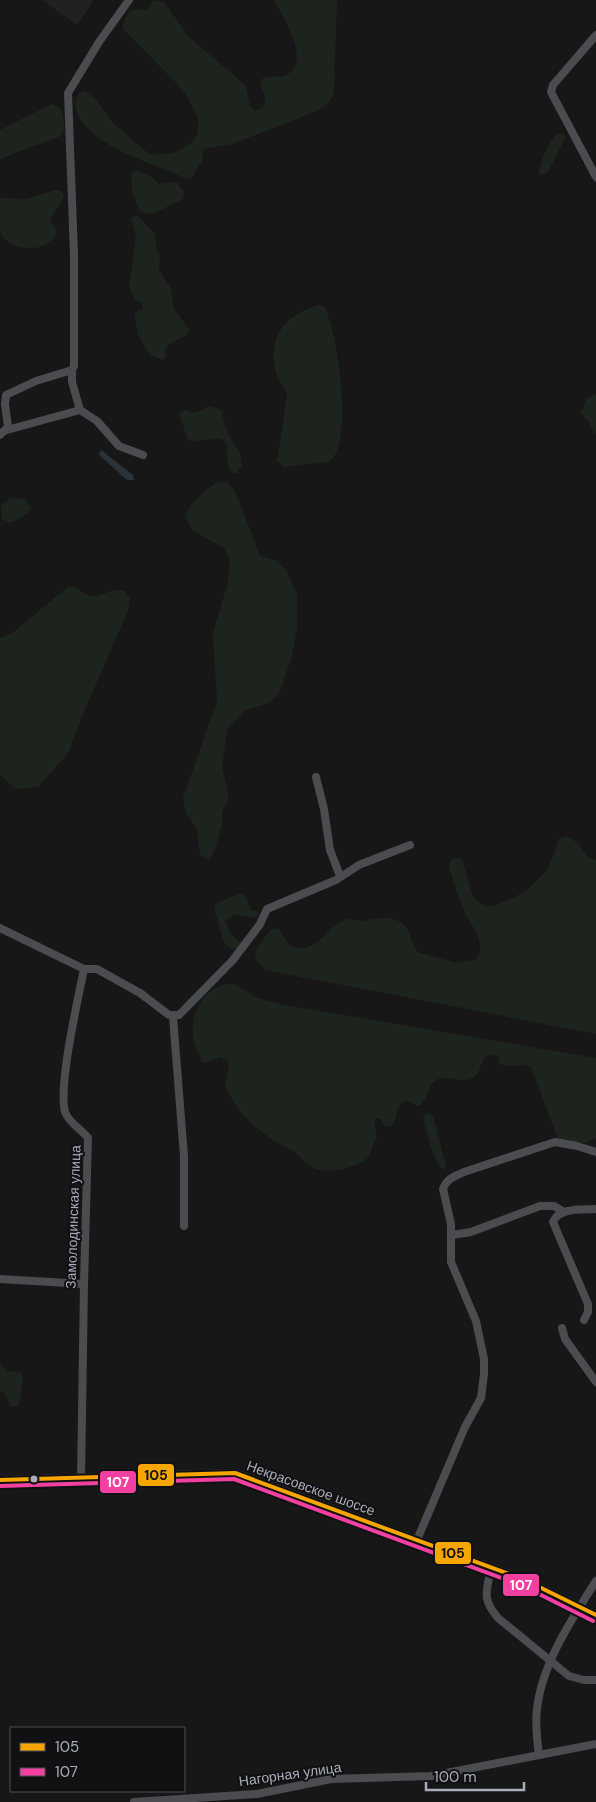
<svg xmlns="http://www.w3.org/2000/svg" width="596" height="1802" font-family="'DM Sans',sans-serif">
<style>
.built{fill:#212123}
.green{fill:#1d241e}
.water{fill:#2a3239}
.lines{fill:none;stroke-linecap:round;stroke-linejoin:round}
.minor{stroke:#4b4c50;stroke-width:8}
.bus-1-casing{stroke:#111113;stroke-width:8}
.bus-2-casing{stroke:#111113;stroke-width:8}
.bus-1{stroke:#f7a600;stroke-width:4}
.bus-2{stroke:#f240a1;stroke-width:4}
.bus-dot{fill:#a8adb8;stroke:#111113;stroke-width:2}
.labels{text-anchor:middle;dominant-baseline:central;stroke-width:4;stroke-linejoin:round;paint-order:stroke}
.street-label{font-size:14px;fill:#a8adb8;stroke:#111113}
.line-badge{stroke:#111113;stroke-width:2}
.badge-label{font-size:14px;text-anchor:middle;font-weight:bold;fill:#fff}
.pale-badge-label{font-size:14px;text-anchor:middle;font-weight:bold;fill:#111}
</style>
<rect width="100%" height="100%" fill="#171717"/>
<polygon class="built" points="42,0 94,0 77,25"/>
<g class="green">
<path d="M153 0 164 2 189 37 244 84C250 93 246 104 255 111L262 108 266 101 260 84 262 79C270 74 279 79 288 74 311 61 283 15 274 0H337L334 90 332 98 324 107 314 112 232 144 204 149 202 161 191 179 185 178C153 163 81 145 75 104L79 92 85 91 95 99 112 122 149 154C169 156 189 151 198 133V117L184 91 123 29C123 21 129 8 138 9 142 9 144 11 147 10Z"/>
<path d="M52 104 60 108C64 118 66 127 61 136L0 159V130Z"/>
<path d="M557 134H564L565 138 548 172 542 175 539 173C540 161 549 142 557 134Z"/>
<path d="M137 170 151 176 159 184 176 182 184 192 183 199 152 214 141 212C134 202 131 186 131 174Z"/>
<path d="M56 190 61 191 64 197 50 219 57 232 55 237C50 241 46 245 39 247 26 251 3 245 0 230 0 220 0 208 0 198L26 199Z"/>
<polygon points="137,215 155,234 156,247 160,257 159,270 171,289 174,309 189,329 187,335 168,345 165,351 166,357 163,360 151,355 147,351 138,334 134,313 143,309 143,304 134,298 129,287 136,236 131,219"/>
<path d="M318 305 324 306C337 329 356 449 328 462L284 467 277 461 287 396C286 388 279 385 277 376 266 339 283 316 318 305Z"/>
<polygon points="596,394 596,433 594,433 589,422 581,413 586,399"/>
<path d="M210 406 221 410 227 432 240 453 242 465 237 473H232C227 468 227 457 227 450 229 428 199 445 188 440L179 413 184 410 195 413Z"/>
<path d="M218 482 228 483 236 493 260 556 275 560 287 571 297 595V628L292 656 279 694 267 704 246 710 227 730 222 767 228 792V801L222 812V824L216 846 211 858 208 860 200 855 197 829 186 814 183 798 217 701 213 633 228 582 230 560 224 548 192 530 185 515C188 506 210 485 218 482Z"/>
<polygon points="11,498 25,499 31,507 30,511 21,518 10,523 2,519 1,505"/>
<path d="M68 587H75C101 608 103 585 125 591L130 599 128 610 78 726 69 752 38 787 16 789 0 775V638L11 634Z"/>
<path d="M566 836C584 844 581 855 596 861V1034L265 970 255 959 257 948 271 929H278L290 946C315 957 325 928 345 920 351 917 357 921 363 921 377 919 392 914 404 925 411 932 411 944 418 952L456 963 477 959C487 940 470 926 463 908 457 895 453 880 449 867L450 861 455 858 462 859 473 897 486 907C513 902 542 884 553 857 556 851 556 845 559 839Z"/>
<polygon points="240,893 245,896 251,910 257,911 258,915 256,918 235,914 225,921 230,933 241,943 238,949 233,950 224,943 214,908 219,902"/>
<path d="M229 984H234L255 997 285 1005 596 1058V1138L584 1143 561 1141 557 1136 531 1067C521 1062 510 1069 500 1064L498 1056 489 1055C479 1059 483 1071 474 1077 462 1086 446 1072 435 1081 428 1086 427 1099 421 1105L417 1106 409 1101C393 1102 400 1118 391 1127L384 1125 380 1118 374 1119 377 1137C370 1145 373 1155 365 1160 353 1169 323 1175 310 1166 303 1162 299 1154 293 1151 263 1136 239 1117 225 1086L229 1065 227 1060 219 1057 208 1063 202 1062C199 1054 193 1044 193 1036 191 1012 203 988 229 984Z"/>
<path d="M427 1113 433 1115 446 1166 444 1170C434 1166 426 1128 423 1117Z"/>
<polygon points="0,1363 8,1371 20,1372 23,1376 20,1403 17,1406 10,1406 5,1393 0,1392"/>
</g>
<polygon class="water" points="101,450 133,475 134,480 127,480 99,455"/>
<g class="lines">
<g class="minor">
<polyline points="596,35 553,85 551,92 596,177"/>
<polyline points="72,370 72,382 80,410 97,421 119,446 143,455"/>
<polyline points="7,430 80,410"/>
<polyline points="0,435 8,427 5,404 6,395 36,381 72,370 74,366 74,255 68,93 99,42 129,0"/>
<polyline points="316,777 324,809 330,850 340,876"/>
<path d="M0 928 84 969C78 999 58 1086 65 1112 69 1123 81 1129 88 1138L84 1284 81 1478"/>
<polyline points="84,969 97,969 140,993 169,1015 179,1015 233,960 260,924 267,909 336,880 359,865 410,845"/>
<polyline points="173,1017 184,1156 184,1226"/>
<polyline points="452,1235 471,1232 540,1206 554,1206 564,1212"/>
<polyline points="0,1279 84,1284"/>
<path d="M584 1320 588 1312V1304L553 1222C559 1207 582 1210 596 1209"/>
<polyline points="562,1328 565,1339 596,1382"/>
<polyline points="0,1480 235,1473 525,1580 596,1615"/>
<path d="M417 1540 465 1427 481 1398 484 1374V1359L476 1321 451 1262V1224L443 1189C447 1178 454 1177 464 1172L555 1142 577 1146 596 1152"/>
<path d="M491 1569C486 1593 482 1599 498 1618L569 1676 584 1680H596"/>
<path d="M539 1755C537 1740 535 1724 537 1709 542 1663 572 1619 596 1581"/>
<polyline points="134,1802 257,1794 331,1779 431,1776 596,1744"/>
</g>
<defs>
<polyline id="bus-1" points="0,1480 235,1473 525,1580 596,1615"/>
<polyline id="bus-2" points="0,1486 234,1479 523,1586 593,1621"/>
</defs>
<use href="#bus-1" class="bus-1-casing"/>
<use href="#bus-2" class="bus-2-casing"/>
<use href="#bus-1" class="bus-1"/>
<use href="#bus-2" class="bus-2"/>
</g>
<circle class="bus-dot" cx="34" cy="1479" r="4.5"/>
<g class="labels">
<g class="street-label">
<text transform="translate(73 1217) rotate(-88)">Замолодинская улица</text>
<text transform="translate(311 1488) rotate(20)">Некрасовское шоссе</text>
<text transform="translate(290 1774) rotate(-8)">Нагорная улица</text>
</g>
</g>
<g class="line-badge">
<rect x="137" y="1463" width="38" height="24" rx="5" fill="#f7a600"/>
<rect x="99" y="1470" width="38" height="24" rx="5" fill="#f240a1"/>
<rect x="434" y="1541" width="38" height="24" rx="5" fill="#f7a600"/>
<rect x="502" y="1573" width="38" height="24" rx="5" fill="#f240a1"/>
</g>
<g class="badge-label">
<text x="118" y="1487">107</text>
<text x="521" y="1590">107</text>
</g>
<g class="pale-badge-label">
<text x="156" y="1480">105</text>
<text x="453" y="1558">105</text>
</g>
<rect x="10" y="1727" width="175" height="65" fill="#111113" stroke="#4d4f55"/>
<rect x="20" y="1743" width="25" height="8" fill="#f7a600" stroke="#4d4f55"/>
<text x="55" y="1752" font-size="15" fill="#a8adb8">105</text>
<rect x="20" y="1768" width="25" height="8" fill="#f240a1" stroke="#4d4f55"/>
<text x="55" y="1777" font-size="15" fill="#a8adb8">107</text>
<path d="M426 1782v8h98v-8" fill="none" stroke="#a8adb8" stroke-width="2.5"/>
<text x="434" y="1782" font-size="15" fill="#a8adb8" stroke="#111113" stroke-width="4" paint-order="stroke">100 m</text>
</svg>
